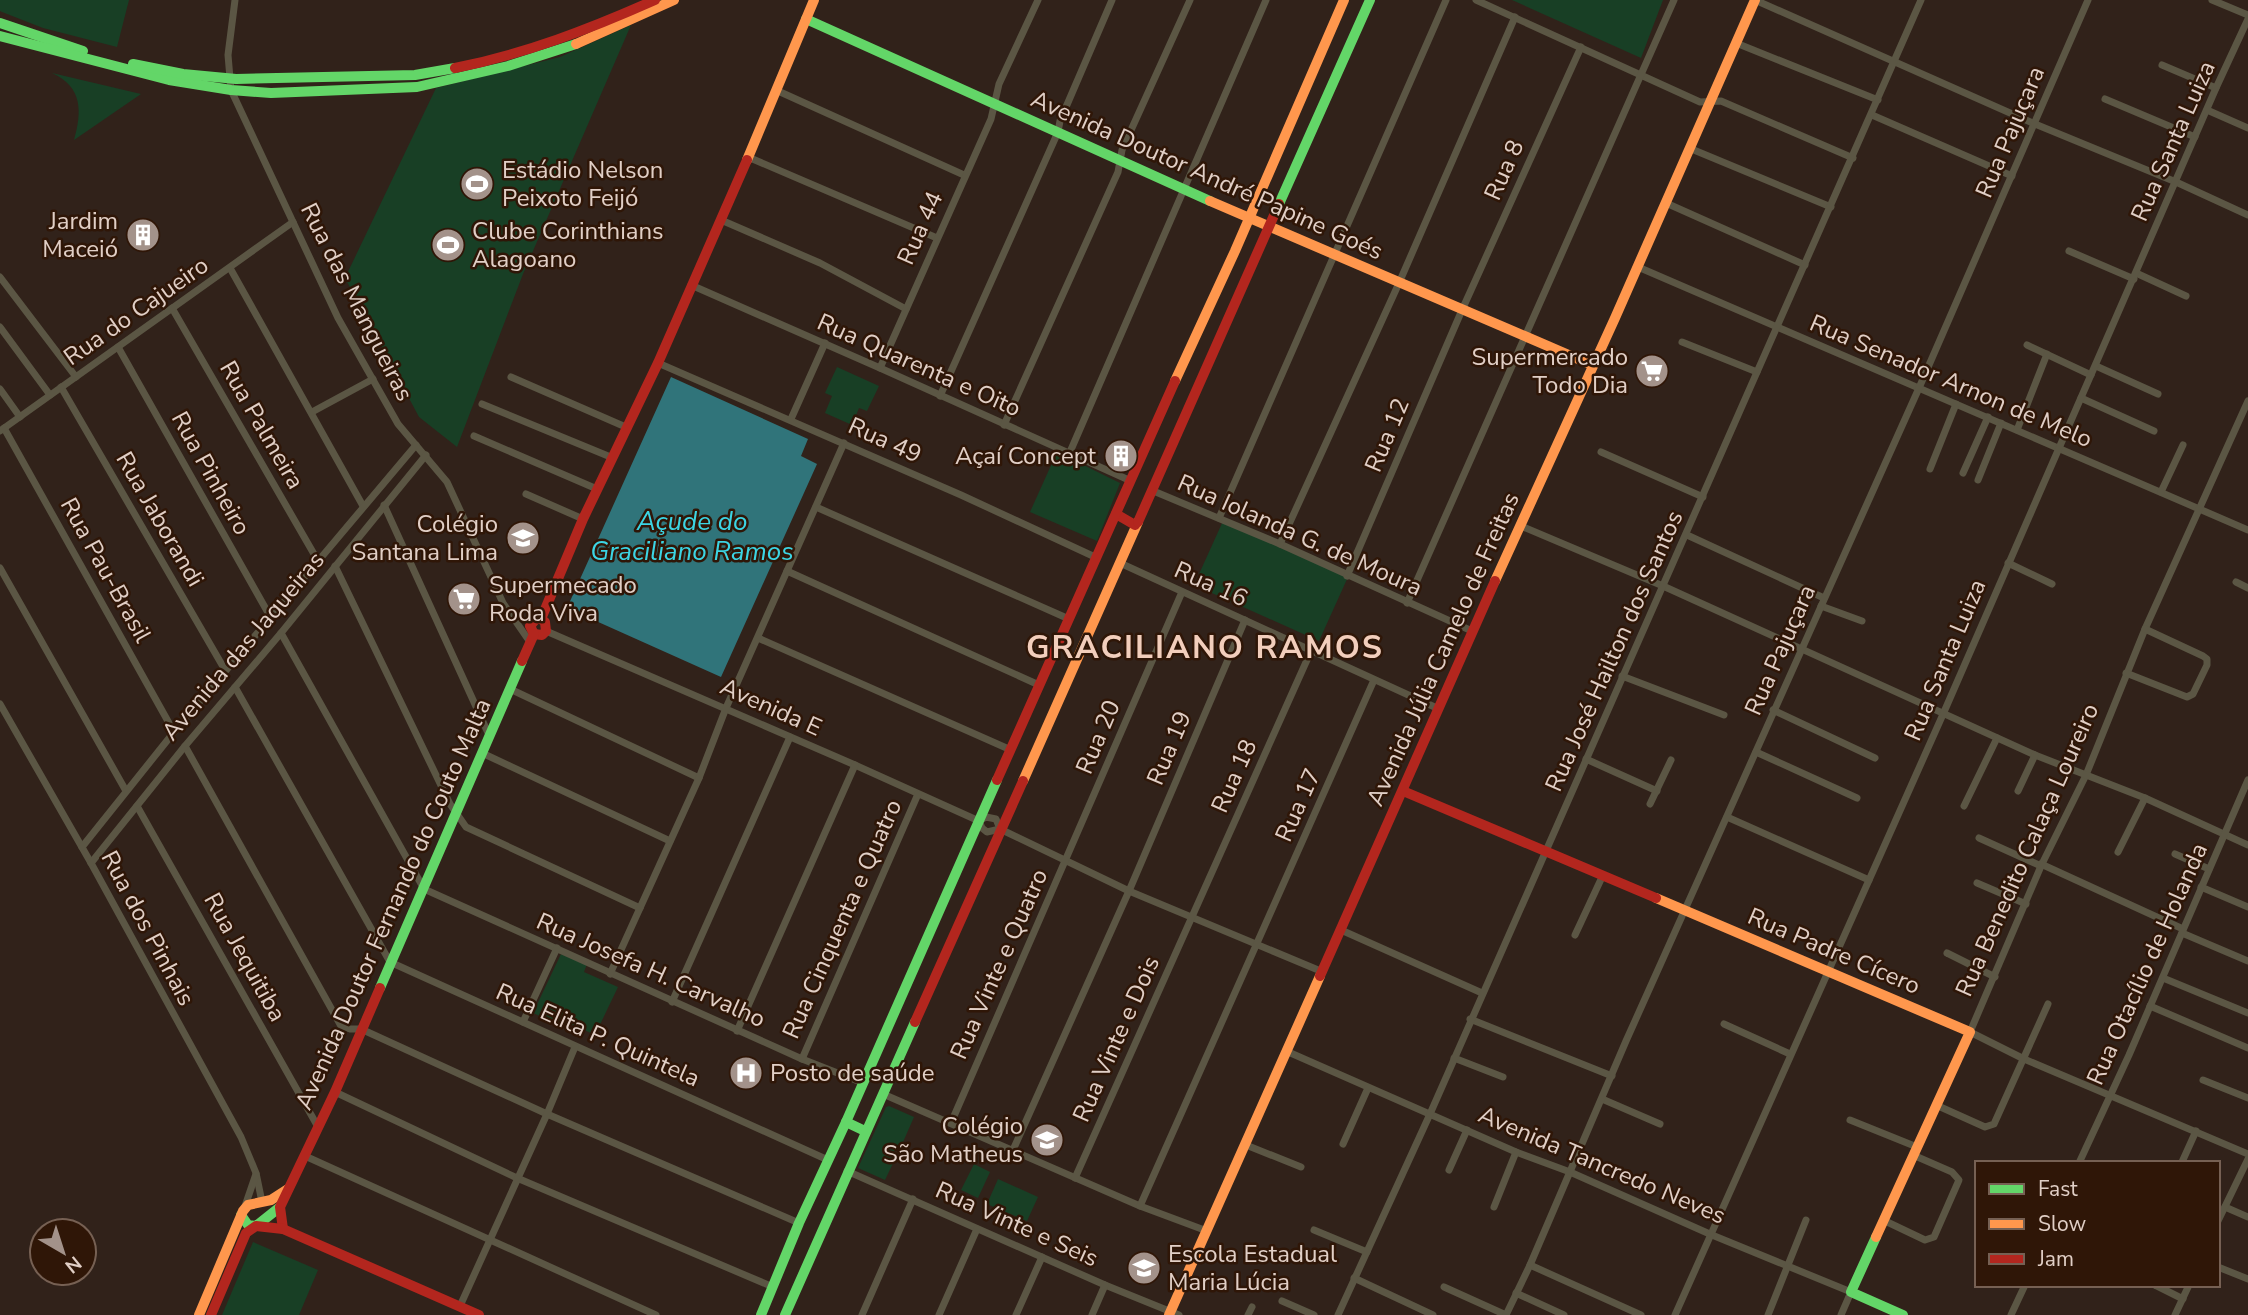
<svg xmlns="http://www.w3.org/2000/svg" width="2248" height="1315" font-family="'Nunito Sans',sans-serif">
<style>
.green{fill:#183f25}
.water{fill:#30747a}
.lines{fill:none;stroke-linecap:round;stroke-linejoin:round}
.street{stroke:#5b5644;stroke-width:7}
.fast{stroke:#63d668;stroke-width:10}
.slow{stroke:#ff974d;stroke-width:10}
.jam{stroke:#b3261e;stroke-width:10}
.labels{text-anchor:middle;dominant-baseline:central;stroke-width:5;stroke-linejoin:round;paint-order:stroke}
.street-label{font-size:24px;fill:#e1cfc6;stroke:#2f1607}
.poi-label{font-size:24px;fill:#e1cfc6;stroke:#2f1607;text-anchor:start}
.water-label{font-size:26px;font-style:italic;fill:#3cd5e4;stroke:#2f1607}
.district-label{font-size:32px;font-weight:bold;letter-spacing:2px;fill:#f2cebc;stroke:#2f1607}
</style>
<rect width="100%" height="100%" fill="#31221a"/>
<g class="green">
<polygon points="0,0 129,0 117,47 43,28 2,12 0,11"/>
<polygon points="1512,0 1663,0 1641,58"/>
<polygon points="631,25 523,274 457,447 419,417 345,278 436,88 560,57"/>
<path d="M52 73 141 94 74 140C82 112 83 87 52 73Z"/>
<polygon points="837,367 879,386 867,411 859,408 852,425 825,413 832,396 825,393"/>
<polygon points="1057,452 1120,483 1097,541 1030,512"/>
<polygon points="1223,521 1348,577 1319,641 1194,585"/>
<polygon points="561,954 587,964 584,972 618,987 595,1035 563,1020 560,1025 533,1013"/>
<polygon points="889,1106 914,1117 900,1149 896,1148 894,1153 897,1155 885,1180 858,1168 886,1107"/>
<polygon points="974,1164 990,1172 978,1198 961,1190"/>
<polygon points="998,1179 1038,1197 1027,1221 987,1204"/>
<polygon points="253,1242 318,1270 299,1315 222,1315"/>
</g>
<polygon class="water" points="671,377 808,439 801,456 817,464 721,677 567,608"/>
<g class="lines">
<g class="street">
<polyline points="235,0 228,55 231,90 338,318 398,424 447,482 503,603 530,642"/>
<polyline points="1476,0 1700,102 1721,101 1853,158"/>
<polyline points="1755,0 2035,124 2176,182 2248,215"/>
<polyline points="2212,0 2248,15"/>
<polyline points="1736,43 1878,100"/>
<polyline points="2162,65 2216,88"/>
<polyline points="778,91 964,175"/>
<polyline points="2105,99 2195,137"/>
<polyline points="2207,110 2248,128"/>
<polyline points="1872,115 2012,176"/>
<polyline points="1689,148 1831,207"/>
<polyline points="748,157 937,238"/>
<polyline points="1666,203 1805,265"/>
<polyline points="721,220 820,263 906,309"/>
<polyline points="2069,251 2134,279"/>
<polyline points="1638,267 2248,530"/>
<polyline points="230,268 363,506"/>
<polyline points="2136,273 2186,296"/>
<polyline points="0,277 76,377"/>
<polyline points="691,285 880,368 1131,481"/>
<polyline points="172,308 318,561"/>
<polyline points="0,327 50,395"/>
<polyline points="1682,342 1757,372"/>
<polyline points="2027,345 2091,375"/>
<polyline points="118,347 271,618"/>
<polyline points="658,363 961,495 1095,557"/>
<polyline points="2096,366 2158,394"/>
<polyline points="880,368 991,119 999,84 1038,0"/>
<polyline points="511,377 628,428"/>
<polyline points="61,387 225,670"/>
<polyline points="0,389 20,417"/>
<polyline points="940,396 1058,132 1060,121 1112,0"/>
<polyline points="2081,398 2154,431"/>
<polyline points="2248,401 2145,629 2086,775 2041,866 1970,1032 2024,1059 2248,1154"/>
<polyline points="482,404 613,458"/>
<polyline points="312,412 373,379"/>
<polyline points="791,419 825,343"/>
<polyline points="1004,425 1118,172 1122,150 1190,0"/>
<polyline points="4,428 174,732"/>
<polyline points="2017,430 2047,354"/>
<polyline points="0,431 293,222"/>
<polyline points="474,436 597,489"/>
<polyline points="1070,452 1266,0"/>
<polyline points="1601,452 1703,497"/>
<polyline points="1930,469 1956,404"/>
<polyline points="1963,473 1988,417"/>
<polyline points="1978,480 2001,423"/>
<polyline points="1151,490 1280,544 1472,631"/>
<polyline points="2161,492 2183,445"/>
<polyline points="526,494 583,519"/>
<polyline points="384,505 489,735"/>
<polyline points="816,507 1069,619"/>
<polyline points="1219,518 1446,0"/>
<polyline points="1521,526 1663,586 2035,755 2145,798 2248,845"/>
<polyline points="1687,535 1824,598"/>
<polyline points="1280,544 1399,283 1515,17"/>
<polyline points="1120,563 1439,709"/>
<polyline points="2008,563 2052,584"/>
<polyline points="335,566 450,804 466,827 640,908"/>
<polyline points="0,568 126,791"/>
<polyline points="787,571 1039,685"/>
<polyline points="1347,576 1462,310 1581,47"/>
<polyline points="2236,582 2248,588"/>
<polyline points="1407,603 1674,0"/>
<polyline points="1821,606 1862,621"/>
<polyline points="546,631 855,765 979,821 982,828 987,832 1000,829"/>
<polyline points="281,633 424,889 802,1059 863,1083"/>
<polyline points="758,638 1011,750"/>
<polyline points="2126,673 2187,697 2193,694 2207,665 2207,659 2203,656 2145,629"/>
<polyline points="1622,676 1724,715"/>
<polyline points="235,687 390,962 828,1160"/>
<polyline points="510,689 699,778"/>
<polyline points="0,704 91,863 241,1137 256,1173 262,1202"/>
<polyline points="1773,710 1875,758"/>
<polyline points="185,746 341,1026 350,1029 361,1029 547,1114 799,1223"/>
<polyline points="1756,752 1857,798"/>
<polyline points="482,753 670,841"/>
<polyline points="1586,759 1657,791"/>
<polyline points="2018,791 2035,755"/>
<polyline points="1650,804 1671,760"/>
<polyline points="137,806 318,1127"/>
<polyline points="1964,806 1997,738"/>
<polyline points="1727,817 1869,880"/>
<polyline points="980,820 986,817 996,819 1000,829 1129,891 1323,972"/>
<polyline points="1979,838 2041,866"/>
<polyline points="82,847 174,732 416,445"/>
<polyline points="2118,852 2145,798"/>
<polyline points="2175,854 2209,869"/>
<polyline points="91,863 185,746 281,633 426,455"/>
<polyline points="2041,864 2183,929"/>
<polyline points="1977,883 2026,904"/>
<polyline points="2201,887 2248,907"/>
<polyline points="1341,930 1482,993"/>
<polyline points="2182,933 2248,961"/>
<polyline points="1575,935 1603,875"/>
<polyline points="1947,953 1995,977"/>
<polyline points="610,974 699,778 726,708 844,443"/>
<polyline points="2163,978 2248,1013"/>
<polyline points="672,1002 790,737"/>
<polyline points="2150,1006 2248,1048"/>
<polyline points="1470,1019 1612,1076"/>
<polyline points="523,1022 557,948"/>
<polyline points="1724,1024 1790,1054"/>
<polyline points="737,1031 855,765"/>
<polyline points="1286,1051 1516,1152 1570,1172 1712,1235 1851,1292 1841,1315"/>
<polyline points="1454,1058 1503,1077"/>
<polyline points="802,1059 918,794"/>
<polyline points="2203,1080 2248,1098"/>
<polyline points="335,1092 517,1178 773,1287"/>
<polyline points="883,1094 1140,1206 1207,1231"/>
<polyline points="1602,1099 1660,1124"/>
<polyline points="1936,1105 1985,1127 1994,1124 2048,1004"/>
<polyline points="1850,1120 1917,1147"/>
<polyline points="951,1123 1182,592"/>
<polyline points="1343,1144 1368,1088"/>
<polyline points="1246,1145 1301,1167"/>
<polyline points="1013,1150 1129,891 1245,620"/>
<polyline points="305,1156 656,1315"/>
<polyline points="2182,1162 2196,1131"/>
<polyline points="2079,1163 2129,1055 2248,780"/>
<polyline points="1449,1170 1467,1130"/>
<polyline points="847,1171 1105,1285 1179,1315"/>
<polyline points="1075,1178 1311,651"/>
<polyline points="1140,1206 1374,680"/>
<polyline points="1494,1207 1516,1152"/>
<polyline points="2225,1207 2248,1217"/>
<polyline points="244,1209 256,1174"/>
<polyline points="1883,1220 1925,1240 1934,1237 1959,1180 1952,1172 1913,1155"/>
<polyline points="2218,1221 2248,1159"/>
<polyline points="1314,1230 1367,1252"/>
<polyline points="1530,1265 1641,1315"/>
<polyline points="2218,1267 2248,1279"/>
<polyline points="1354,1278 1433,1315"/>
<polyline points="2155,1285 2183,1299"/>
<polyline points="1444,1287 1506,1315"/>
<polyline points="1516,1293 1564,1315"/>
<polyline points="1282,1301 1314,1315"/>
<polyline points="460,1306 547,1114 575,1047"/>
<polyline points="862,1315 913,1199"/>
<polyline points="939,1315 977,1229"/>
<polyline points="1016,1315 1042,1257"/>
<polyline points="1092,1315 1105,1285"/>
<polyline points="1248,1315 1252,1307"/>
<polyline points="1338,1315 1430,1114 1921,0"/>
<polyline points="1506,1315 1530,1265 1626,1041 1919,388 2088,0"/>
<polyline points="1675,1315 1944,712 2216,88 2248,19"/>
<polyline points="1768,1315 1806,1220"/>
<polyline points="2011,1315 2025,1285"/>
<polyline points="2175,1315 2189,1285"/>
</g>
<g class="fast">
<polyline points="806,19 1210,201"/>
<polyline points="0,23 83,51"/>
<polyline points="0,36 169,80 231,90 271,93 417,87 508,66 576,44"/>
<polyline points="133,64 183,74 236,79 415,75 455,68"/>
<polyline points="1279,204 1370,0"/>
<polyline points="380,988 522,661"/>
<polyline points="846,1122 865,1131"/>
<polyline points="241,1215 248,1225 256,1226 280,1207"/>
<polyline points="1876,1237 1851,1292 1903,1315"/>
<polyline points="761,1315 799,1223 846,1122 997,780"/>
<polyline points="785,1315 915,1022"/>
</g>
<g class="slow">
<polyline points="576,44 674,0"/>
<polyline points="747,160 814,0"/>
<polyline points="1210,201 1592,365"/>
<polyline points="1175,381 1235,251 1344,0"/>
<polyline points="1495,581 1615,318 1755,0"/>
<polyline points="1023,781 1138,522"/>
<polyline points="1656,898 1970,1032 1876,1237"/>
<polyline points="199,1315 243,1211 248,1205 271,1200 288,1189"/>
<polyline points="1169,1315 1320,976"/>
</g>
<g class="jam">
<path d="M455 68C525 54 590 29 655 0"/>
<polyline points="1116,514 1135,525"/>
<polyline points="1138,522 1279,204"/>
<polyline points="534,634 542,635 546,631 545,622 541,619"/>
<polyline points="522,661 534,634 530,626 536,619 541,619 583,519 658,363 747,160"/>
<polyline points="997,780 1175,381"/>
<polyline points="1403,791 1656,898"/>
<polyline points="1320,976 1495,581"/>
<polyline points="915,1022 1023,781"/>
<polyline points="283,1229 280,1207 335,1092 380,988"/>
<polyline points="211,1315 246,1233 256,1226 283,1229 479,1315"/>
</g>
</g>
<defs>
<symbol id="stadium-disc" viewBox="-11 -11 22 22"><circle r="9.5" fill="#a3928a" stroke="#2f1607"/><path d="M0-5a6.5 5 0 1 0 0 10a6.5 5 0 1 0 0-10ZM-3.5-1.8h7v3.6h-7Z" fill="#fff"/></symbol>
<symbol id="building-disc" viewBox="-11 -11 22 22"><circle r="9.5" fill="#a3928a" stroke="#2f1607"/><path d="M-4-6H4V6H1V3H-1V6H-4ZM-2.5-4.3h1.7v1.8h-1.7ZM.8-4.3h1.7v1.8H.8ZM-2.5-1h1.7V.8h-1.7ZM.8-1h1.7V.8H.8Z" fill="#fff"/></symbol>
<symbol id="supermarket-disc" viewBox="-11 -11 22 22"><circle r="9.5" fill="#a3928a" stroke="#2f1607"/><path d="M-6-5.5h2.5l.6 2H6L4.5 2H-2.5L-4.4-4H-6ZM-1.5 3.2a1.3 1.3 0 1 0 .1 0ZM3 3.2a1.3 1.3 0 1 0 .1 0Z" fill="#fff"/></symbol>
<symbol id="school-disc" viewBox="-11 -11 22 22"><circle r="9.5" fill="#a3928a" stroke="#2f1607"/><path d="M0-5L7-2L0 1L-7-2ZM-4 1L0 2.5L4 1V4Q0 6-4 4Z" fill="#fff"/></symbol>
<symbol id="hospital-disc" viewBox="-11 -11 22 22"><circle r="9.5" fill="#a3928a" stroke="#2f1607"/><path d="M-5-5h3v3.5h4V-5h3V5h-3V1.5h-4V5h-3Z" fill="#fff"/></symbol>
</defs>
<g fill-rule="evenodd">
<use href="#stadium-disc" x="458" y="165" width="38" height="38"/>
<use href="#building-disc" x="124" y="216" width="38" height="38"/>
<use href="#stadium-disc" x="429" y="226" width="38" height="38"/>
<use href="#supermarket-disc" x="1633" y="352" width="38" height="38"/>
<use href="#building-disc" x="1102" y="437" width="38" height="38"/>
<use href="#school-disc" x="504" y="519" width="38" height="38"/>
<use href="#supermarket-disc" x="445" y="580" width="38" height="38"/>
<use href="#hospital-disc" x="727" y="1054" width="38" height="38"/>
<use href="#school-disc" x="1028" y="1121" width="38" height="38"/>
<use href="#school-disc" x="1125" y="1249" width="38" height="38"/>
</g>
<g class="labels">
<g class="street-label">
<text transform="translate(2010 132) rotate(-67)">Rua Pajuçara</text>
<text transform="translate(2173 141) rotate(-66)">Rua Santa Luiza</text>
<text transform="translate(1504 170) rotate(-66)">Rua 8</text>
<text transform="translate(1207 175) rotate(24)">Avenida Doutor André Papine Goés</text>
<text transform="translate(920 228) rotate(-66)">Rua 44</text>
<text transform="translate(357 302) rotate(63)">Rua das Mangueiras</text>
<text transform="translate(136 311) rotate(-35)">Rua do Cajueiro</text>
<text transform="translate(919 365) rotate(24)">Rua Quarenta e Oito</text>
<text transform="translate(1951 381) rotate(23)">Rua Senador Arnon de Melo</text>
<text transform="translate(262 425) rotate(60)">Rua Palmeira</text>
<text transform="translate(1387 435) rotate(-67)">Rua 12</text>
<text transform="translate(885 440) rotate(24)">Rua 49</text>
<text transform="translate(211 473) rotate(61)">Rua Pinheiro</text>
<text transform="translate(160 519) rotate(60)">Rua Jaborandi</text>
<text transform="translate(1300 535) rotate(24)">Rua Iolanda G. de Moura</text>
<text transform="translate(106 570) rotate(61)">Rua Pau-Brasil</text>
<text transform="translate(1211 584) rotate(24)">Rua 16</text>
<text transform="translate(243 646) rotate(-50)">Avenida das Jaqueiras</text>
<text transform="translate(1443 649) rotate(-66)">Avenida Júlia Camelo de Freitas</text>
<text transform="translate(1780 650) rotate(-66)">Rua Pajuçara</text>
<text transform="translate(1614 651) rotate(-66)">Rua José Hailton dos Santos</text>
<text transform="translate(1945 660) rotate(-67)">Rua Santa Luiza</text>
<text transform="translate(771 707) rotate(24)">Avenida E</text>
<text transform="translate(1098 737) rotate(-67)">Rua 20</text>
<text transform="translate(1169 748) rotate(-67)">Rua 19</text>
<text transform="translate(1234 776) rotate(-66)">Rua 18</text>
<text transform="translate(1298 805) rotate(-66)">Rua 17</text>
<text transform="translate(2027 850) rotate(-66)">Rua Benedito Calaça Loureiro</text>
<text transform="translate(393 904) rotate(-66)">Avenida Doutor Fernando do Couto Malta</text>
<text transform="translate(842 919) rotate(-66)">Rua Cinquenta e Quatro</text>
<text transform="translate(148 928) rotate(62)">Rua dos Pinhais</text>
<text transform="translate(1834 951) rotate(23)">Rua Padre Cícero</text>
<text transform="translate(245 957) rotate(61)">Rua Jequitiba</text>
<text transform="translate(999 964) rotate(-66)">Rua Vinte e Quatro</text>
<text transform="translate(2147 964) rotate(-66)">Rua Otacílio de Holanda</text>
<text transform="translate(651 970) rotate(24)">Rua Josefa H. Carvalho</text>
<text transform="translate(598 1035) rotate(24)">Rua Elita P. Quintela</text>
<text transform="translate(1116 1039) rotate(-66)">Rua Vinte e Dois</text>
<text transform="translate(1602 1165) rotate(23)">Avenida Tancredo Neves</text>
<text transform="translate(1017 1224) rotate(24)">Rua Vinte e Seis</text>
</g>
<g class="poi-label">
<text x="502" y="170">Estádio Nelson<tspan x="502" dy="28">Peixoto Feijó</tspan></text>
<text x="118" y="221" text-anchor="end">Jardim<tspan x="118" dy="28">Maceió</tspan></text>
<text x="472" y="231">Clube Corinthians<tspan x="472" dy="28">Alagoano</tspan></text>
<text x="1628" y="357" text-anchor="end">Supermercado<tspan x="1628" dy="28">Todo Dia</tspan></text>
<text x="1096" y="456" text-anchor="end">Açaí Concept</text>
<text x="498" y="524" text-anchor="end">Colégio<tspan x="498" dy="28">Santana Lima</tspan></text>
<text x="489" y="585">Supermecado<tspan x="489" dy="28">Roda Viva</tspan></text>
<text x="770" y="1073">Posto de saúde</text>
<text x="1023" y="1126" text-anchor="end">Colégio<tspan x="1023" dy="28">São Matheus</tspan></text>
<text x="1168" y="1254">Escola Estadual<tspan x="1168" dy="28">Maria Lúcia</tspan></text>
</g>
<g class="water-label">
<text x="692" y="521">Açude do<tspan x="692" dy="30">Graciliano Ramos</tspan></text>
</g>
<g class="district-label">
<text x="1205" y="647">GRACILIANO RAMOS</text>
</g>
</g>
<rect x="1975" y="1161" width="245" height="126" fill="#2f1607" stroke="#766053" stroke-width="2"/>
<rect x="1989" y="1184" width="35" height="10" fill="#63d668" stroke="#766053" stroke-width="2"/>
<text x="2038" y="1196" font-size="21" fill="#e1cfc6">Fast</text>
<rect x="1989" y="1219" width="35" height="10" fill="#ff974d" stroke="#766053" stroke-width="2"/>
<text x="2038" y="1231" font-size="21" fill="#e1cfc6">Slow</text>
<rect x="1989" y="1254" width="35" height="10" fill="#b3261e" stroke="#766053" stroke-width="2"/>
<text x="2038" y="1266" font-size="21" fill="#e1cfc6">Jam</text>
<g transform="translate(63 1252) rotate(141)"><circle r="33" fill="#2f1607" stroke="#766053" stroke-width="2"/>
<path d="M0-5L12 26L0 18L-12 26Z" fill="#a3928a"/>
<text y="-10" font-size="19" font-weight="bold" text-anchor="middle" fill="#e1cfc6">N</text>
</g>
</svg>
